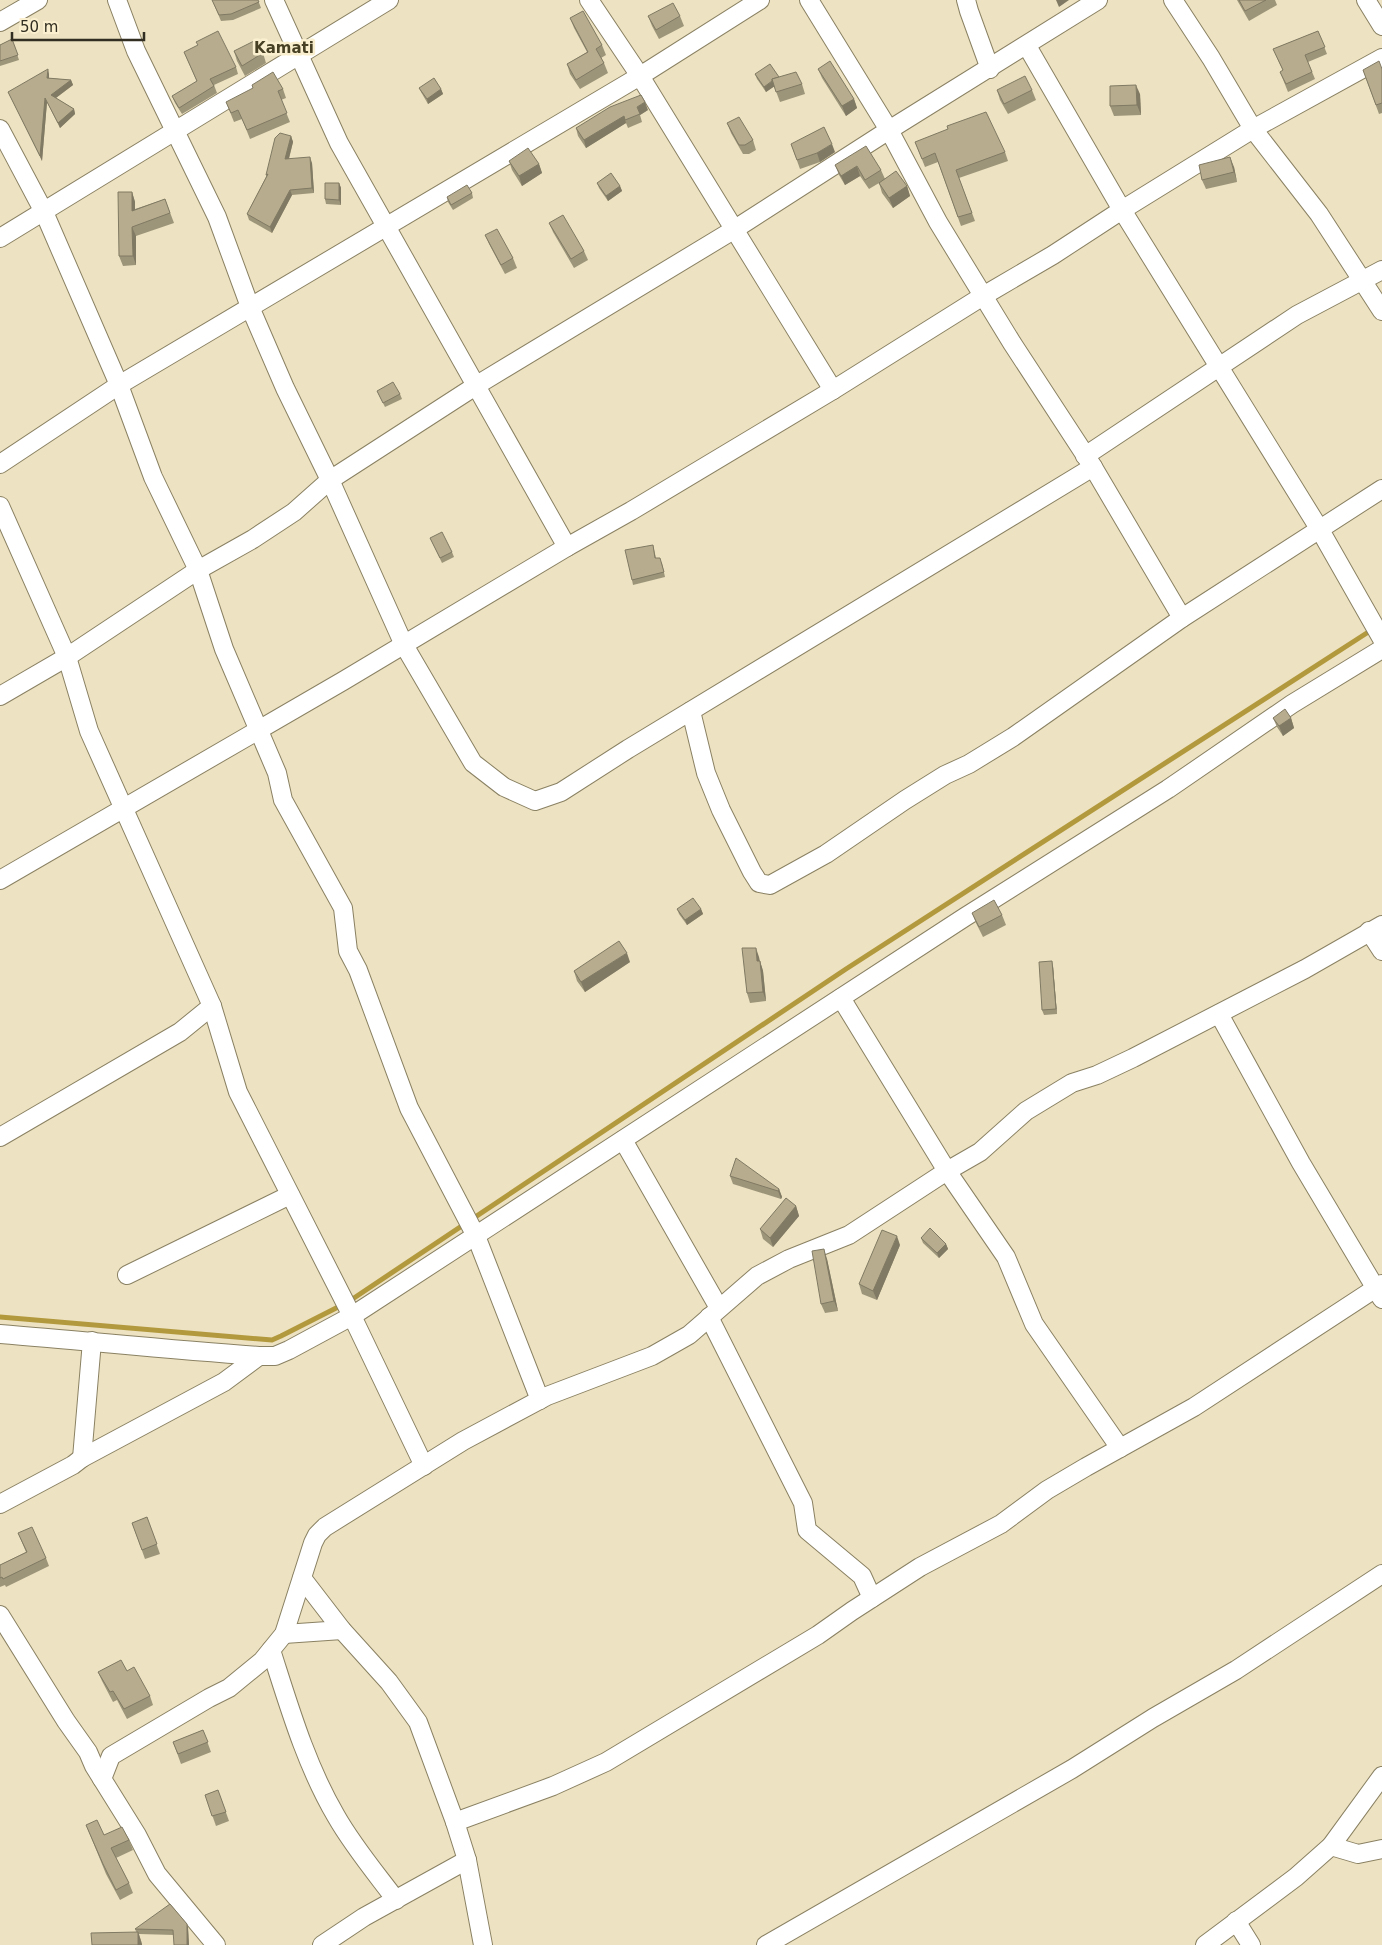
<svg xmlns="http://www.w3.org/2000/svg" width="1382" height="1945" font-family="'DejaVu Sans',sans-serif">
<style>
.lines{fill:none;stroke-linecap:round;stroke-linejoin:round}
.stream{stroke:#b3993e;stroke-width:5}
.minor-casing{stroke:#8a8163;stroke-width:20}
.minor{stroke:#fff;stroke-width:18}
.wall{fill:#9d957a}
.shaded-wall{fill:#807963}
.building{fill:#b7ad8e;stroke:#807963}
.labels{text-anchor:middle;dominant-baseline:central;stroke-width:5;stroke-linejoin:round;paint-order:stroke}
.neighbourhood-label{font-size:15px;font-weight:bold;fill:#484024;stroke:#faf0cf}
</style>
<rect width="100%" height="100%" fill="#ede3c2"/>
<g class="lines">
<polyline class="stream" points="0,1317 272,1340 281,1336 348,1302 846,969 1373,629"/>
<defs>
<g id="minor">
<polyline points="117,0 136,51 217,217 250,307 285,388 330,480 404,645 473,763 504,787 535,801 561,792 628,749 1093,467"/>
<polyline points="274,0 339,143 567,547"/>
<polyline points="589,0 640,76 833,390"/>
<polyline points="809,0 889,130 938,222 1012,343 1093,467 1182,618"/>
<polyline points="966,0 969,11 990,69"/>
<polyline points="1173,0 1211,58 1253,129 1319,214 1382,311"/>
<polyline points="1366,0 1382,26"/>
<polyline points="0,22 38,0"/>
<polyline points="1027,46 1122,210 1320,530 1382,639"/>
<polyline points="0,129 44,212 119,385 153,477 198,570 224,649 277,773 283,800 343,908 348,951 358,970 409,1108 476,1236 540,1400"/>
<polyline points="0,238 389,0"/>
<polyline points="1085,456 1297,315 1382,270"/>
<polyline points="0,464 119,385 640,76 760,0"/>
<polyline points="0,506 67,657 89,731 212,1006 238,1092 352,1316 424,1466"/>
<polyline points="0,696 67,657 198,570 253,539 294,512 330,480 477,385 735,229 889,130 1098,0"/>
<polyline points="691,711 706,773 721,810 752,872 759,883 770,885 826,854 905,800 945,775 969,764 1013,737 1182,618 1382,489"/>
<polyline points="0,880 343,681 567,547 631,511 833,390 983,296 1053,255 1122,210 1253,129 1382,58"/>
<polyline points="1369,931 1382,951"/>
<polyline points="841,998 947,1171 1006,1257 1034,1324 1120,1448"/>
<polyline points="1219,1014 1301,1163 1382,1299"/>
<polyline points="0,1137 180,1032 212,1006"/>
<polyline points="623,1140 719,1308"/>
<polyline points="127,1275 290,1195"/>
<polyline points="709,1317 803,1503 807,1530 862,1576 872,1598"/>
<path d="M0 1334C87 1341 173 1350 259 1356H275L289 1350 352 1316 965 917 1168 789 1292 704 1382 649"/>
<polyline points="82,1458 92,1341"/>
<polyline points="0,1504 73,1465 82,1458 224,1382 259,1356"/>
<polyline points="302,1578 342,1630 389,1682 418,1722 455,1822 467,1860 483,1945"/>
<polyline points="0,1615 66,1721 88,1752 94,1766 137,1835 157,1874 216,1945"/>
<polyline points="284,1634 342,1630"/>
<path d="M271 1650C289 1706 306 1765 336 1816 353 1846 375 1872 396 1900"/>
<polyline points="102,1779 111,1756 209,1698 229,1688 262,1661 284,1634 313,1543 317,1535 325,1527 463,1441 547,1396 652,1356 689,1335 757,1276 789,1259 849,1235 947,1171 980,1152 1026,1111 1072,1083 1097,1075 1133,1058 1305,969 1382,925"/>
<polyline points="455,1822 553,1786 606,1762 818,1635 852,1611 920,1567 1001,1524 1047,1490 1086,1467 1194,1407 1382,1284"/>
<polyline points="1331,1846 1358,1854 1382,1849"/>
<polyline points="1236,1921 1251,1945"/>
<polyline points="322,1945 364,1917 467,1860"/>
<polyline points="766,1945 1072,1769 1153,1718 1236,1670 1382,1574"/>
<polyline points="1205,1945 1296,1877 1331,1846 1382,1776"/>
</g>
</defs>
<use href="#minor" class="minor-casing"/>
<use href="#minor" class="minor"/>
</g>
<g class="wall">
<polygon points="212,0 258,0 261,8 233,20 221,21"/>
<polygon points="1237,0 1275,0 1277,5 1249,21"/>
<polygon points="648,16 680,16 684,26 659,39 652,26"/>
<polygon points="570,18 602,45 606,55 601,58 604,63 608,73 580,89 570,74 567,64 587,52 574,28"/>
<polygon points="1318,31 1327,54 1308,62 1315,79 1288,92 1280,72 1283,71 1273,49"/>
<polygon points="12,39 19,60 0,66 0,45"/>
<polygon points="234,51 263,53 266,63 245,76 237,61"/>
<polygon points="184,52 236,67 238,74 214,85 217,93 182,114 175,103 172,96 197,82"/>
<polygon points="818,69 854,99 857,108 846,116 822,78"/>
<polygon points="1382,69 1382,113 1379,114 1363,70"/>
<polygon points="49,74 49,78 71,80 73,85 56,98 74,109 75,114 60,128 47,102 42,161 8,92"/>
<polygon points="755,74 779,77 802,84 805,94 780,102 774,86 766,92 757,79"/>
<polygon points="419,88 441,89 443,94 428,104 421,92"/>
<polygon points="283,89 286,98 281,100 290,122 250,139 242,119 234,122 226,102"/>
<polygon points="997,90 1032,90 1036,100 1008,114 1000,100"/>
<polygon points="1140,94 1141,115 1114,116 1110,106"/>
<polygon points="648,110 640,115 642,122 628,128 626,123 586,148 578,136 576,128"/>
<polygon points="727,123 753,140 756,150 749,154 743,154 731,133"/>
<polygon points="291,136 293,142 289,159 312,163 314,193 292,195 272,233 249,220 247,214 266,177 266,175"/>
<polygon points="915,142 1005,152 1008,161 959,178 975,221 961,226 938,162 925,167"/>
<polygon points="791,144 835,152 820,162 800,169"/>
<polygon points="509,161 539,164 542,173 522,186 512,170"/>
<polygon points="835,165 881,170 885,179 907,186 910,196 893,208 882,193 879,183 884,180 869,189 860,176 845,185 839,175"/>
<polygon points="1234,167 1237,182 1206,189 1202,180"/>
<polygon points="339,183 341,188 341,205 326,204 325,199"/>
<polygon points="597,183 620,186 622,191 608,201 599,188"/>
<polygon points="132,192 135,202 135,209 165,199 174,223 136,236 136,265 123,266 119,256"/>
<polygon points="472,193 473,198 453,210 448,202 447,197"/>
<polygon points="549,223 584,251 588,260 574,268 553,232"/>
<polygon points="485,235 513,258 517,268 505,274 489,244"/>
<polygon points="377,391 400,394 402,399 385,407"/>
<polygon points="430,538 452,552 454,557 442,563"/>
<polygon points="653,545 656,558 662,563 665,577 633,585 632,580"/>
<polygon points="1273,718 1291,718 1294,728 1283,736 1277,727"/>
<polygon points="677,909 701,909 703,914 687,925 679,914"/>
<polygon points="972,913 1002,915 1006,925 983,937 976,923"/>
<polygon points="759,957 760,961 763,971 766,1001 750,1003 747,993"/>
<polygon points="630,962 585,992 577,981 574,971"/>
<polygon points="1053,966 1057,1014 1044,1015 1042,1010"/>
<polygon points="730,1176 779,1189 782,1197 781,1199 733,1184"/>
<polygon points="796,1206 799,1216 773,1247 763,1239 760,1229"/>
<polygon points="921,1238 946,1244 948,1249 939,1258 923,1243"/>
<polygon points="900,1245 877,1300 862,1294 859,1284"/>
<polygon points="827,1259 838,1311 825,1313 821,1304"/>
<polygon points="147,1517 160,1554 145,1559 132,1523"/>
<polygon points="18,1533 46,1558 49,1566 6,1587 5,1585 0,1587 0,1565 26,1552"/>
<polygon points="127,1671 150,1696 153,1705 127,1719 117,1700 113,1702 102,1681 98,1672"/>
<polygon points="203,1730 211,1752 181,1764 173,1742"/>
<polygon points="218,1790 229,1821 216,1826 205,1795"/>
<polygon points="86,1825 104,1835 129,1840 133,1850 116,1858 129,1883 133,1893 120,1900 106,1874"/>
<polygon points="187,1924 188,1928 189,1945 174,1945 174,1935 139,1934 142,1944 135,1929"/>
</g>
<g class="shaded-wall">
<polygon points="1056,0 1069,0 1059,7"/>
<polygon points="48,69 49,74 49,83 47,78"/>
<polygon points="779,77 781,82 766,92 764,87"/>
<polygon points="71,80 73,85 53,100 51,95"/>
<polygon points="1136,85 1140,94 1141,115 1137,105"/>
<polygon points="441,89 443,94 428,104 427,99"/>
<polygon points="45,98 47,102 42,161 40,156"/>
<polygon points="854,99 857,108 846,116 842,106"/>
<polygon points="645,102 648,110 640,115 637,107"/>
<polygon points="74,109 75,114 60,128 58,123"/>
<polygon points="624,116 626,123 586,148 584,140"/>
<polygon points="291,136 293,142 287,165 285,159"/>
<polygon points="832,144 835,152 820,162 817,153"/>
<polygon points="310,157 312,163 314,193 312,188"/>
<polygon points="1230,157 1234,167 1237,182 1234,172"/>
<polygon points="539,164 542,173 522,186 519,176"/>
<polygon points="857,166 860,176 845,185 841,176"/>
<polygon points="339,183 341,188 341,205 339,200"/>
<polygon points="620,186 622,191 608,201 606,196"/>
<polygon points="907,186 910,196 893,208 889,198"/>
<polygon points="290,190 292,195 272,233 270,227"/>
<polygon points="132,192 135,202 135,220 132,211"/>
<polygon points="132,227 136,236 136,265 133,256"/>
<polygon points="1291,718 1294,728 1283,736 1279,726"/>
<polygon points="701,909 703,914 687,925 685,920"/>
<polygon points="756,948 759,957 760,971 757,961"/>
<polygon points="627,953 630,962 585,992 581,982"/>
<polygon points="760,961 763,971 766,1001 763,992"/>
<polygon points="1052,961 1053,966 1057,1014 1056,1009"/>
<polygon points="779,1189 782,1197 781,1199 778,1191"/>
<polygon points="796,1206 799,1216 773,1247 770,1238"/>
<polygon points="897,1236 900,1245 877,1300 873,1291"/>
<polygon points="946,1244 948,1249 939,1258 937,1253"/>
<polygon points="824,1249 827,1259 838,1311 834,1301"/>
<polygon points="187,1924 188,1928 189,1945 187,1945"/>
<polygon points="138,1932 142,1944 142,1945 138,1945"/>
</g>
<g class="building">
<polygon points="212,0 258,0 259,2 231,14 219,15"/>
<polygon points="1239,0 1266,0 1245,11"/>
<polygon points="673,3 680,16 656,30 648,16"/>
<polygon points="583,11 602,45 596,49 604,63 576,80 567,64 588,52 570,18"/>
<polygon points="218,31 236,67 210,79 214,86 179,108 172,96 197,81 184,52 198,45 196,42"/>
<polygon points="1318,31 1325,47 1305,55 1312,72 1286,84 1280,72 1283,70 1273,49"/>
<polygon points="12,39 18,55 0,61 0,45"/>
<polygon points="256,40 263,53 242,66 234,51"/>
<polygon points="830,61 854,99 842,106 818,69"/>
<polygon points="1379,61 1382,69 1382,103 1376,105 1363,70"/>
<polygon points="770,64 779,77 772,79 772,81 764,87 755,74"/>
<polygon points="48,69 47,78 71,80 51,95 74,109 58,123 45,98 40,156 8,92"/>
<polygon points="273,72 283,89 278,91 287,113 247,130 238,110 231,113 226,102 253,88 252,85"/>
<polygon points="796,72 802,84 776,92 772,79"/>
<polygon points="1025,76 1032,90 1004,104 997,90"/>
<polygon points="434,78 441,89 427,99 419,88"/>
<polygon points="1136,85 1137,105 1110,106 1110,86"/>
<polygon points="641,95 645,102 637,107 640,114 625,120 624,116 584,140 576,128 610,107"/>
<polygon points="986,112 1005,152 956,170 972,213 958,217 935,153 922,159 915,142 948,129 947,126"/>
<polygon points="739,117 753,140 745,145 739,145 727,123"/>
<polygon points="824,127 832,144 817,153 797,160 791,144"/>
<polygon points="280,133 291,136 285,159 310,157 312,188 290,190 270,227 247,214 268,174 266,175 275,138"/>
<polygon points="866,146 881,170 865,180 857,166 841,176 835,165"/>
<polygon points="528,148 539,164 519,176 509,161"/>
<polygon points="1230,157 1234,172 1202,180 1199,165"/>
<polygon points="896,171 907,186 889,198 879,183"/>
<polygon points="611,173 620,186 606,196 597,183"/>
<polygon points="325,183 339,183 339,200 325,199"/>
<polygon points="467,185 472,193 451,205 447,197"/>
<polygon points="118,192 132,192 132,211 165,199 170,213 132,227 133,256 119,256"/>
<polygon points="563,215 584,251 571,259 549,223"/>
<polygon points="497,229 513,258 501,265 485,235"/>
<polygon points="393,382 400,394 383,403 377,391"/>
<polygon points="442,532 452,552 440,558 430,538"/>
<polygon points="653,545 655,558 660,558 664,572 632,580 625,550"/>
<polygon points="1285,709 1291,718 1279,726 1273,718"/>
<polygon points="693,898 701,909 685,920 677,909"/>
<polygon points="994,900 1002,915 979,927 972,913"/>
<polygon points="619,941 627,953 581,982 574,971"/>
<polygon points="742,948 756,948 757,961 760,961 763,992 747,993"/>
<polygon points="1052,961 1056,1009 1042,1010 1039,962"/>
<polygon points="736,1158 779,1189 778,1191 730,1176"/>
<polygon points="786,1198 796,1206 770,1238 760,1229"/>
<polygon points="930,1228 946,1244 937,1253 921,1238"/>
<polygon points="882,1230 897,1236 873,1291 859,1284"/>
<polygon points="824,1249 834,1301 821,1304 812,1251"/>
<polygon points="147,1517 157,1544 142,1550 132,1523"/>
<polygon points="32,1527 46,1558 3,1579 2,1577 0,1578 0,1565 27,1552 18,1533"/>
<polygon points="121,1660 127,1671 134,1667 150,1696 124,1709 113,1691 110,1692 98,1672"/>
<polygon points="203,1730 208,1742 178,1754 173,1742"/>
<polygon points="218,1790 226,1812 212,1816 205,1795"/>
<polygon points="97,1820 104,1835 122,1827 129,1840 111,1848 129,1883 116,1890 103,1864 86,1825"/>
<polygon points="170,1904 187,1924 187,1945 174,1945 173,1930 135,1929"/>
<polygon points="138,1932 138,1945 92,1945 91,1933"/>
</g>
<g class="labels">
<g class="neighbourhood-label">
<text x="284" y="48">Kamati</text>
</g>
</g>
<path d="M12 32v8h132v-8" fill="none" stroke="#322e21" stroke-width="2.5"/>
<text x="20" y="32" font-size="15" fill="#322e21" stroke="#faf0cf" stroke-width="4" paint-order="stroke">50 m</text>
</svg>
